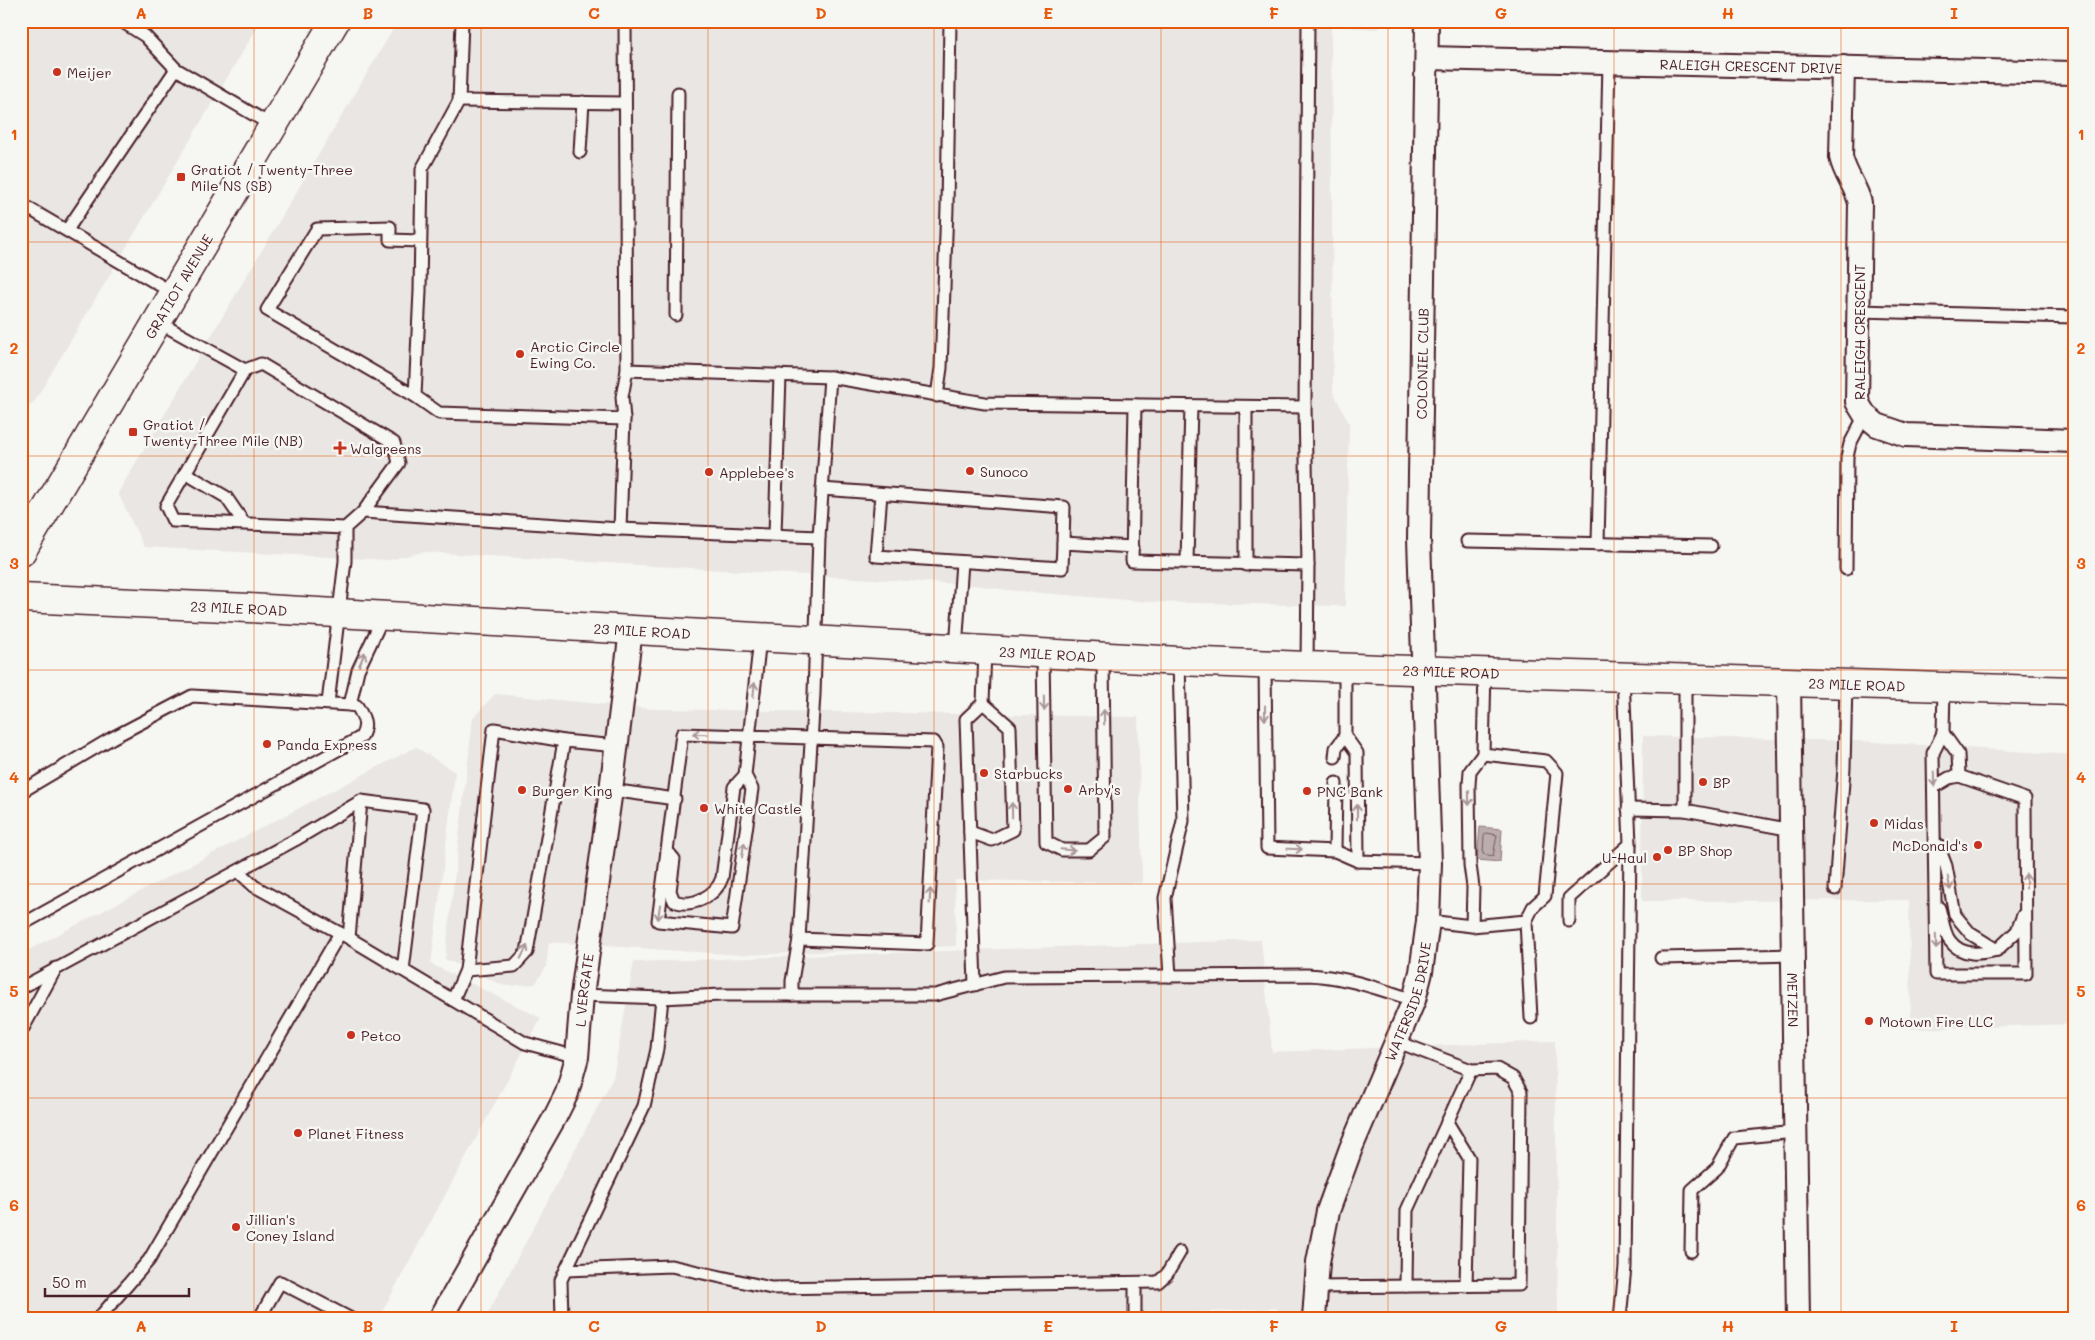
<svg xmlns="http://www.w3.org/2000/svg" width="2095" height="1340" font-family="Mali,sans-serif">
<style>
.built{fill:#e9e6e3}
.water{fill:#bbadae;stroke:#8e747a}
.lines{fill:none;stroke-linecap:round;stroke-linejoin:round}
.shore{stroke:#77585f;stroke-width:1}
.service-casing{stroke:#4a1f2b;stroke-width:15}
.minor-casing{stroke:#4a1f2b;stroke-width:26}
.secondary-casing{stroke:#4a1f2b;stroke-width:31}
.primary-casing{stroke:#4a1f2b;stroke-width:31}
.service{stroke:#f6f6f2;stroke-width:11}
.minor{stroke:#f6f6f2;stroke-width:22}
.secondary{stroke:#f6f6f2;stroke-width:28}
.primary{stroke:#f6f6f2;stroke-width:28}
.oneway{stroke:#a99598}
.grid{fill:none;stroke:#e8590c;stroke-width:1;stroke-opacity:0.55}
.poi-dot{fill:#c8321e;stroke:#f6f6f2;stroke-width:2}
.labels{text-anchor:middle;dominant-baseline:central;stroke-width:5;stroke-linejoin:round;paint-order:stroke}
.street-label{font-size:14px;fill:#4a1f2b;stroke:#f6f6f2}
.poi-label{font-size:14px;fill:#4a1f2b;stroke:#f6f6f2;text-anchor:start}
.neatline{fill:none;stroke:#e8590c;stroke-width:2}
.grid-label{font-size:16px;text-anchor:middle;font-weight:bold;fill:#e8590c}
</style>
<rect width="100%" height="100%" fill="#f6f6f2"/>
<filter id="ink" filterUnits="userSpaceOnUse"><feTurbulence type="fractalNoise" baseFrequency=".02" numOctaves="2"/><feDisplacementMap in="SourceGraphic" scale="10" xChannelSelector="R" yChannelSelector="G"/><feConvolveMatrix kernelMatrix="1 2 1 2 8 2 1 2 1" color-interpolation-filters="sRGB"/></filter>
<g filter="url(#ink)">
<g class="built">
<polygon points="21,21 261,21 34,402 21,412"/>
<polygon points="398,21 1379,21 1379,29 1331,26 1333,392 1349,423 1345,606 1151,602 1008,590 975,585 423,552 388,560 144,547 118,493"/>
<polygon points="495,694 653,709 1138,717 1142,883 955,880 956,946 742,955 549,942 546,967 535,984 505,986 445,959 473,718"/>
<polygon points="1643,736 1858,741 2074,755 2074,1024 1911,1029 1909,900 1642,901"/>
<polygon points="416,747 455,772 431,964 541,1018 378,1319 21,1319 21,954"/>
<polygon points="1261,940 1272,1052 1555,1041 1558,1319 1278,1319 1277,1308 1169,1314 1169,1319 485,1319 613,1078 634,962"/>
</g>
<g class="water">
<polygon points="1480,827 1502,829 1500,862 1477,860"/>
<polygon points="1222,1314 1238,1315 1246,1319 1196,1319 1202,1315"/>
</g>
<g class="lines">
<polygon class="shore" points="1487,833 1497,835 1493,856 1483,854 1484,835"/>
<defs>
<g id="service">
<polyline points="121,21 145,36 176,69 273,126"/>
<polyline points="462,21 459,101 422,169 420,291 415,396 439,413 624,419"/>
<polyline points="459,101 625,103"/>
<polyline points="580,152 583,102"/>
<polyline points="21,204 175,294"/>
<polyline points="67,230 176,69"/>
<polyline points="1859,311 2074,317"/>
<polyline points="676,315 678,93"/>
<polyline points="158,322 245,370"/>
<polyline points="627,370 830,377 985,403 1305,407"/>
<polyline points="415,396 267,310 317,229 390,227 390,240 420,241"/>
<polyline points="937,396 941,368 947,208 950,21"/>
<polyline points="1135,405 1132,561 1308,565"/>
<polyline points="1246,407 1246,565"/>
<polyline points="185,473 226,497 244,523"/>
<polyline points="822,489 1064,507 1063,543"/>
<polyline points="881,494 876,556 1062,568 1063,543 1133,547"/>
<polyline points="363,512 620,529 819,537"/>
<polyline points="620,529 624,419 622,397 627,370 625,21"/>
<polyline points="775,535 780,375"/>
<polyline points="1467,541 1711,546"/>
<polyline points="1598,544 1609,62"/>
<polyline points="1187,562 1191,406"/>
<polyline points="1846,569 1847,457 1850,444 1865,415"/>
<path d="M760 638 745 775 752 789 732 928 658 921 682 734C766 736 850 739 934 742L937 747 927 944 799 939 814 694 819 537 830 377"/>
<polyline points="956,649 962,562"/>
<polyline points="1043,654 1046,842 1062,850 1089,850 1105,837 1103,657"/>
<polyline points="1265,664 1267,848 1335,851 1358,861 1430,863"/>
<polyline points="1307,665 1308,565 1305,407 1308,21"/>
<polyline points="1345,667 1345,736 1357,753 1358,861"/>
<polyline points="1685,678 1685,810 1792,830"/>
<polyline points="328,703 345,561 345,528 363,512 399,463 394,443 261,364 245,370 166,506 173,521 345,528"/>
<polyline points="350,705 358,670 383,617"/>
<polyline points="1943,733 1958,754 1959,776"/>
<polyline points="1335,757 1336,748 1345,736"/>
<polyline points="1934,787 1949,778 1959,776 2025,799 2026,974 1936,974 1933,753 1943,733 1944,688"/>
<polyline points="611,790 675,799"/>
<path d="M21 792 112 738 192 696 350 705 357 706C364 718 368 725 361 737L21 925"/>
<polyline points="1628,809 1685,810"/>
<polyline points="970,832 992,840 1013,830 1010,727 983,703"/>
<polyline points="1938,845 1946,866 1955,915 1971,934 1997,950 2017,931 2023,915"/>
<path d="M667 851 674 859 670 891 674 901C692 908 716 896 722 878L734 787 745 775"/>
<polyline points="1335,851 1336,783"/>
<polyline points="238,871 254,886 349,938 525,1043 577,1057"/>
<polyline points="1835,889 1844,768 1846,683"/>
<path d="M1939 908C1942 917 1944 934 1950 941 1962 957 1981 954 1997 950"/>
<polyline points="1428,921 1472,926 1526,921 1533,907 1545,896 1557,773 1546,761 1483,754 1485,671"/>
<polyline points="1526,921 1531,1018"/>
<polyline points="1569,921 1569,898 1630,844 1623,676"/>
<polyline points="1472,926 1473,887 1470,865 1469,785 1470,771 1483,754"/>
<polyline points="349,938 361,801"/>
<polyline points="1661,958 1793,955"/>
<polyline points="466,970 514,966 527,952 564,741"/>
<polyline points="1170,976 1165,898 1183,821 1179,661"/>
<polyline points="975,985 966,719 983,703 985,651"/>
<polyline points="21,988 295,840 361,801 423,809 403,970"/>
<path d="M582 995 662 998 721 995H935L1004 977 1307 975C1344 976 1379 989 1414 1000"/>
<polyline points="792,995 792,981 799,939"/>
<polyline points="453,1000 466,970 494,729 564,741 617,746"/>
<polyline points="21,1032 56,968"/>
<polyline points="1447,1122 1469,1158 1466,1286"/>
<polyline points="1691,1251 1692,1190 1717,1168 1734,1138 1796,1132"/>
<polyline points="566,1270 671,1266 771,1288 1158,1282 1167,1274 1180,1252"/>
<polyline points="1135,1283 1135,1319"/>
<polyline points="1406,1286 1407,1210 1471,1070"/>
<polyline points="1315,1287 1519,1285 1521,1092 1513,1078 1497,1069 1471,1070 1398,1042"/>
<polyline points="98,1319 149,1260 340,933"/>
<polyline points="259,1319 280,1282 351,1319"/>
<polyline points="562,1319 561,1280 644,1106 657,1049 662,998"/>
<polyline points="1620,1319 1625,1267 1630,844"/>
</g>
<g id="minor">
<path id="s1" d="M1427 58 2074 73"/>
<path d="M1843 67 1841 157C1845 175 1856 186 1860 203L1857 402 1865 415 1877 425 1906 435 2074 441"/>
<path id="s2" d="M1789 681 1798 1319"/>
<path id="s3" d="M440 1319 555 1117 567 1093 577 1057 582 995 611 790 631 630"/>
<path id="s4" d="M1314 1319 1318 1262 1328 1211 1351 1148 1414 1000 1421 972 1428 921 1430 863 1419 539 1427 21"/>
</g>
<g id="secondary">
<path id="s5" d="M21 552 335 21"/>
</g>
<g id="primary">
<path id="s6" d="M21 598 249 608 1179 661 1380 669 2074 691"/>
</g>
</defs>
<use href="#service" class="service-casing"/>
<use href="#minor" class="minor-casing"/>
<use href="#secondary" class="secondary-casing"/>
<use href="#primary" class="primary-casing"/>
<use href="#service" class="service"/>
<use href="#minor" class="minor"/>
<use href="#secondary" class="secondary"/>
<use href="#primary" class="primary"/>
</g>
<defs><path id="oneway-shaft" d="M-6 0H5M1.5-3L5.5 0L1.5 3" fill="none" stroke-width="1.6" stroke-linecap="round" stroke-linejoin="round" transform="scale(1.25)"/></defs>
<g class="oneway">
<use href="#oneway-shaft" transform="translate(362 659) rotate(-67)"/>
<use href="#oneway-shaft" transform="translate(754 690) rotate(-84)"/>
<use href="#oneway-shaft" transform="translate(1044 703) rotate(89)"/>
<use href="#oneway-shaft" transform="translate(1265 713) rotate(90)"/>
<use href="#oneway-shaft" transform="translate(1104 717) rotate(-91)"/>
<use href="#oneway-shaft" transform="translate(700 734) rotate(-178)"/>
<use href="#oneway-shaft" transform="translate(1934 779) rotate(88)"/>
<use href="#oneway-shaft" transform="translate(1469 798) rotate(89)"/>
<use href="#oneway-shaft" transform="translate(1012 810) rotate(-91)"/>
<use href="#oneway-shaft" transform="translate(1357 812) rotate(-90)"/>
<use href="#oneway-shaft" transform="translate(1295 849) rotate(2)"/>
<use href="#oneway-shaft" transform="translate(743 850) rotate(-82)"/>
<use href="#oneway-shaft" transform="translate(1068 850) rotate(5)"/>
<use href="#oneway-shaft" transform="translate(2026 881) rotate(-90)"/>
<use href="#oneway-shaft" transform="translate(1949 883) rotate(80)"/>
<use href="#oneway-shaft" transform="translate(930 896) rotate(-87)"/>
<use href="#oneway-shaft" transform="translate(659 912) rotate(98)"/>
<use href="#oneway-shaft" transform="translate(1936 942) rotate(89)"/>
<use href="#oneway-shaft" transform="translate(524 952) rotate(-63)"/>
</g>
</g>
<path class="grid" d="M254 21V1319M481 21V1319M708 21V1319M934 21V1319M1161 21V1319M1388 21V1319M1614 21V1319M1841 21V1319M21 242H2074M21 456H2074M21 670H2074M21 884H2074M21 1098H2074"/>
<g class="poi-dot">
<circle cx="57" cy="72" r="5"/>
<rect x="176" y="172" width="10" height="10" rx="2.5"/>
<circle cx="520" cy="354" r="5"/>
<rect x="128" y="427" width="10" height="10" rx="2.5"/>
<path d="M337.5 440.5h5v5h5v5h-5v5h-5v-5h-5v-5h5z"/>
<circle cx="970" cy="471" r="5"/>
<circle cx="709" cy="472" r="5"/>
<circle cx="267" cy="744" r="5"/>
<circle cx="984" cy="773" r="5"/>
<circle cx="1703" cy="782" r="5"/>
<circle cx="1068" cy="789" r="5"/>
<circle cx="522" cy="790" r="5"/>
<circle cx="1307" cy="791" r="5"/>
<circle cx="704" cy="808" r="5"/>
<circle cx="1874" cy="823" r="5"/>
<circle cx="1978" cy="845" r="5"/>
<circle cx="1668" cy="850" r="5"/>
<circle cx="1657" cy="857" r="5"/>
<circle cx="1869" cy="1021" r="5"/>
<circle cx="351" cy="1035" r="5"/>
<circle cx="298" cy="1133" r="5"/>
<circle cx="236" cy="1227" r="5"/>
</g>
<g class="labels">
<g class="street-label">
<text stroke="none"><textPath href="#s1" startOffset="324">RALEIGH CRESCENT DRIVE</textPath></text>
<text stroke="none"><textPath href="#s5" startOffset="309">GRATIOT AVENUE</textPath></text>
<text transform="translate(1859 332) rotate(-90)">RALEIGH CRESCENT</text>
<text stroke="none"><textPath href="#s4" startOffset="975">COLONIEL CLUB</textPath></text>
<text stroke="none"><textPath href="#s6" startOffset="218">23 MILE ROAD</textPath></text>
<text stroke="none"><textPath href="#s6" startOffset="622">23 MILE ROAD</textPath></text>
<text stroke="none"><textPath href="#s6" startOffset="1028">23 MILE ROAD</textPath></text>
<text stroke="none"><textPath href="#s6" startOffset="1432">23 MILE ROAD</textPath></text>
<text stroke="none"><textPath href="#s6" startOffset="1838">23 MILE ROAD</textPath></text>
<text stroke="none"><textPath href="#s3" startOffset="364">L VERGATE</textPath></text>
<text stroke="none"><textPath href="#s2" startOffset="319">METZEN</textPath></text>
<text stroke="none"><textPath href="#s4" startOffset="334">WATERSIDE DRIVE</textPath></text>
</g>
<g class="poi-label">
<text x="67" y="72">Meijer</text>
<text x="191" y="169">Gratiot / Twenty-Three<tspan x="191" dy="16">Mile NS (SB)</tspan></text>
<text x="530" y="346">Arctic Circle<tspan x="530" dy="16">Ewing Co.</tspan></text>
<text x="143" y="424">Gratiot /<tspan x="143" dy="16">Twenty-Three Mile (NB)</tspan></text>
<text x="350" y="448">Walgreens</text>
<text x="980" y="471">Sunoco</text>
<text x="719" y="472">Applebee's</text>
<text x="277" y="744">Panda Express</text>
<text x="994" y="773">Starbucks</text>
<text x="1713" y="782">BP</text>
<text x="1078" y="789">Arby's</text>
<text x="532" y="790">Burger King</text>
<text x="1317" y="791">PNC Bank</text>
<text x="714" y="808">White Castle</text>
<text x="1884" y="823">Midas</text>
<text x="1968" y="845" text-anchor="end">McDonald's</text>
<text x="1678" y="850">BP Shop</text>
<text x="1647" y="857" text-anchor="end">U-Haul</text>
<text x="1879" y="1021">Motown Fire LLC</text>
<text x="361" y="1035">Petco</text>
<text x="308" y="1133">Planet Fitness</text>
<text x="246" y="1219">Jillian's<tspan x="246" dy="16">Coney Island</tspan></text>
</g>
</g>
<rect width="2095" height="1340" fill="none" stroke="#f6f6f2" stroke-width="55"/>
<path d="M45 1288v8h144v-8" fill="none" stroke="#4a1f2b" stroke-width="2.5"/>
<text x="52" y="1288" font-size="15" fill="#4a1f2b" stroke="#f6f6f2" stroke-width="4" paint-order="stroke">50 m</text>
<rect x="28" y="28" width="2040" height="1284" class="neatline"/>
<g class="grid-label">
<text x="141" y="19">A</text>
<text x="368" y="19">B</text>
<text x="594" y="19">C</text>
<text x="821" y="19">D</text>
<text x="1048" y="19">E</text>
<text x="1274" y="19">F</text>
<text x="1501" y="19">G</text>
<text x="1728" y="19">H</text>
<text x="1954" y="19">I</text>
<text x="14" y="140">1</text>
<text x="2081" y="140">1</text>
<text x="14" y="354">2</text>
<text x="2081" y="354">2</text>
<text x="14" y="569">3</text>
<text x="2081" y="569">3</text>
<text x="14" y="783">4</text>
<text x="2081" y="783">4</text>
<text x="14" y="997">5</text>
<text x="2081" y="997">5</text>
<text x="14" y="1211">6</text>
<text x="2081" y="1211">6</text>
<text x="141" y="1332">A</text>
<text x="368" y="1332">B</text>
<text x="594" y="1332">C</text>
<text x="821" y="1332">D</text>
<text x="1048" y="1332">E</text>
<text x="1274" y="1332">F</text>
<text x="1501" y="1332">G</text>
<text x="1728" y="1332">H</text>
<text x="1954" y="1332">I</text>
</g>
</svg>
